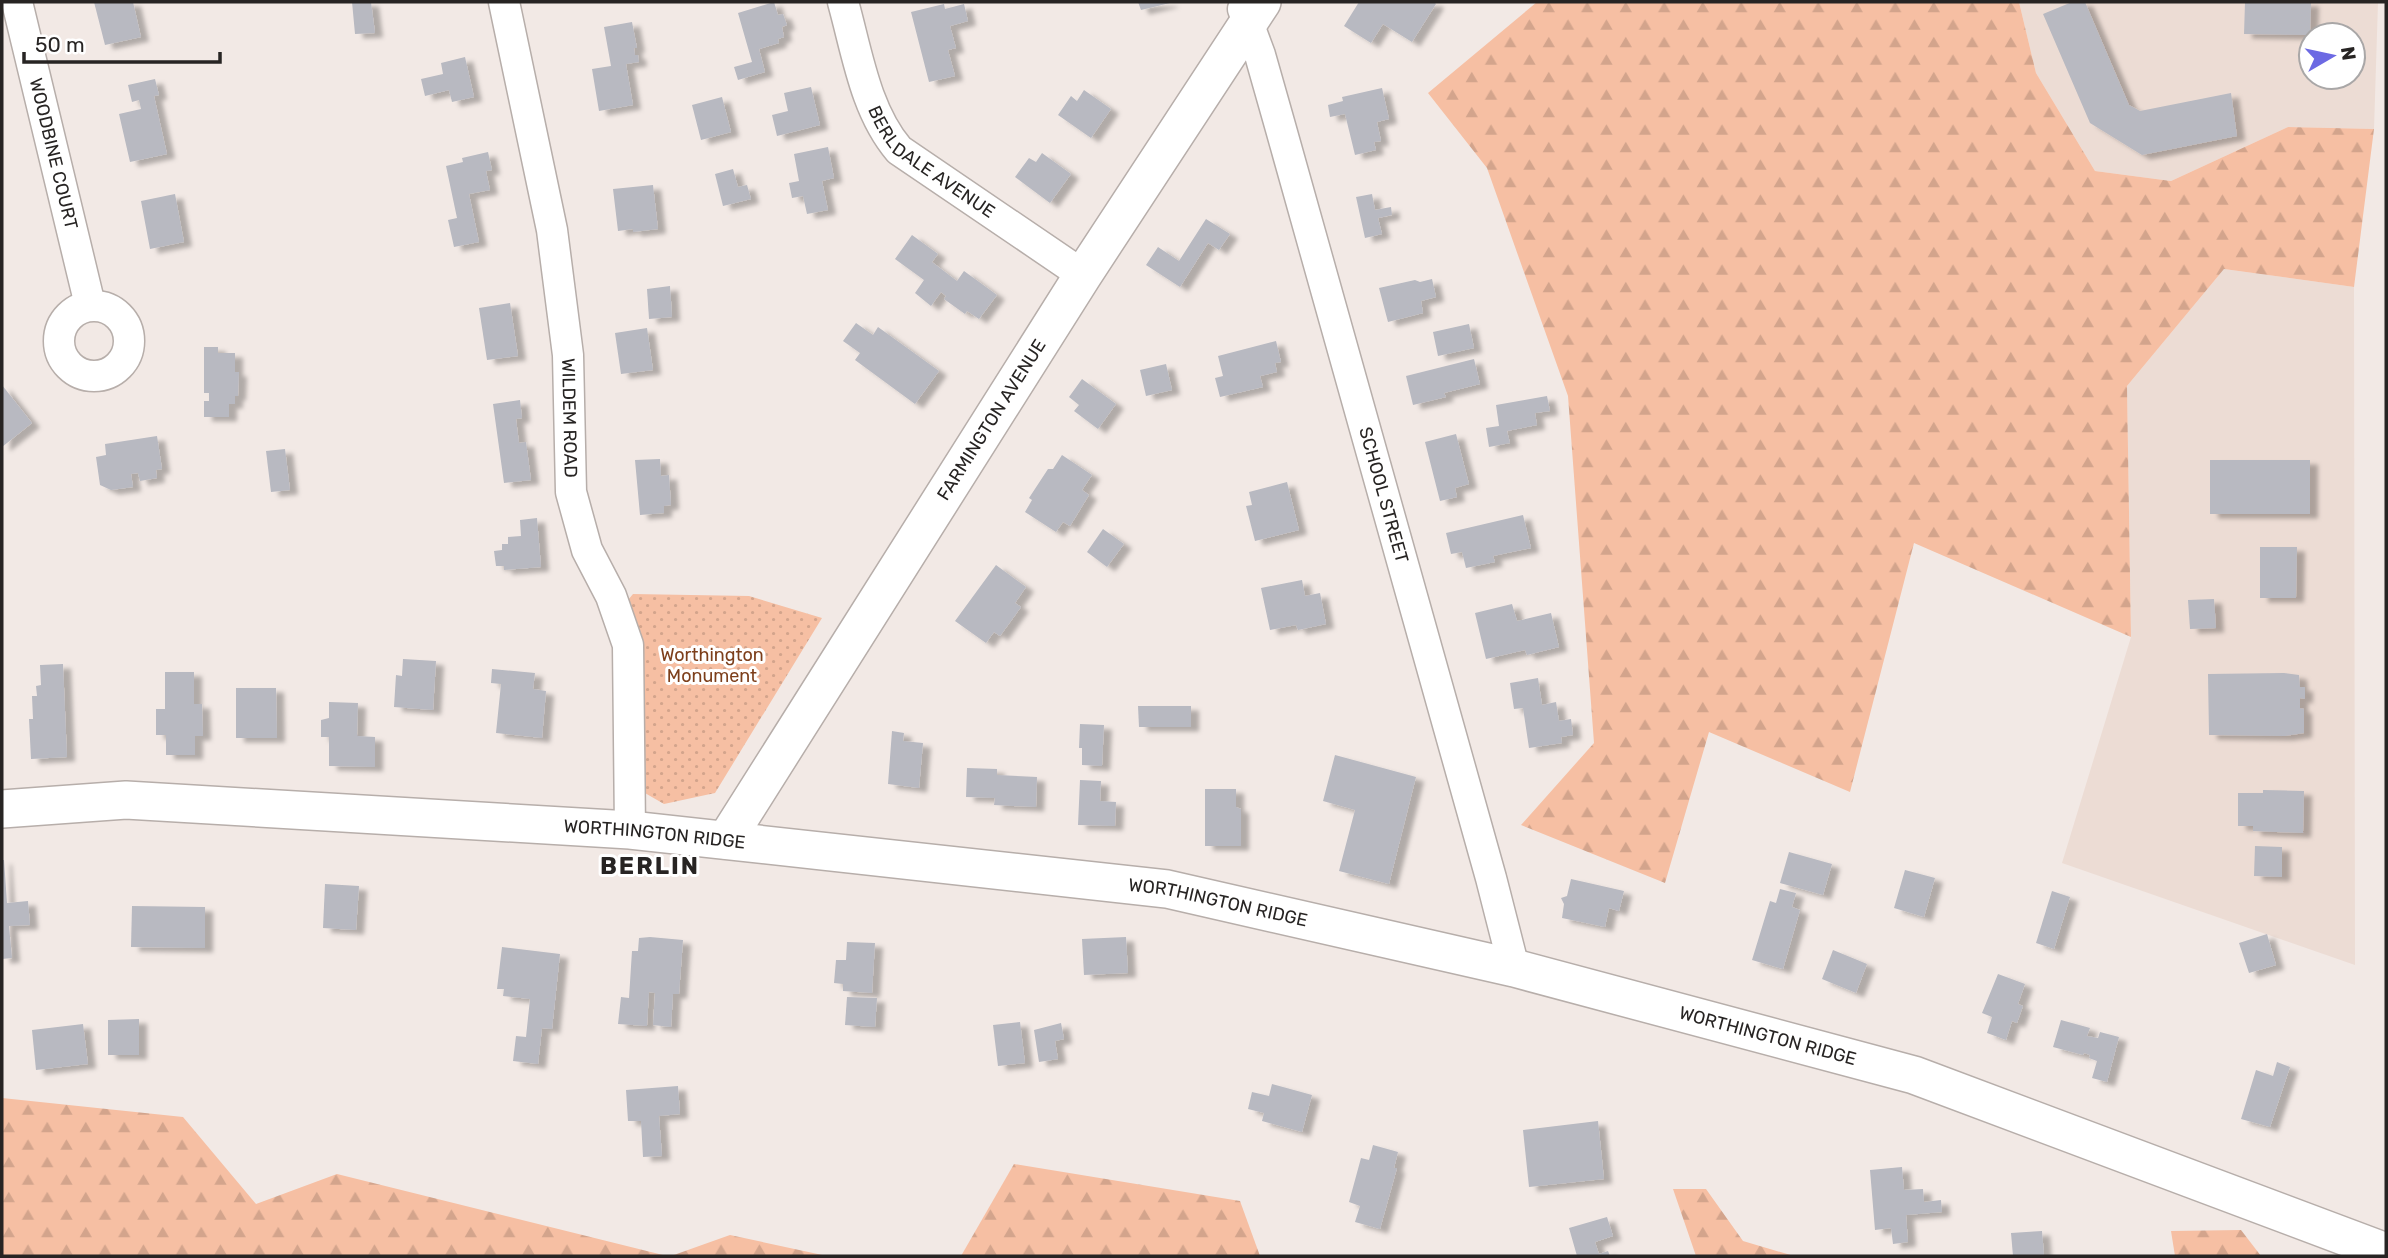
<svg xmlns="http://www.w3.org/2000/svg" width="2388" height="1258" font-family="Rubik,sans-serif">
<style>
.built{fill:#ecdcd4;fill-rule:evenodd}
.forest{fill:url(#forest-firs)}
.park{fill:url(#park-dots)}
.building{fill:#b8b9c1;filter:url(#shadow)}
.lines{fill:none;stroke-linecap:round;stroke-linejoin:round}
.minor-casing{stroke:#b7aeaa;stroke-width:33}
.tertiary-casing{stroke:#b7aeaa;stroke-width:40}
.minor{stroke:#fff;stroke-width:30}
.tertiary{stroke:#fff;stroke-width:37}
.labels{text-anchor:middle;dominant-baseline:central;stroke-width:6;stroke-linejoin:round;paint-order:stroke}
.street-label{font-size:18px;fill:#272423;stroke:#fff}
.park-label{font-size:18px;fill:#7d3f1b;stroke:#fff}
.district-label{font-size:24px;font-weight:bold;letter-spacing:2px;fill:#272423;stroke:#fff}
</style>
<defs>
<pattern id="forest-firs" width="22" height="20" patternUnits="userSpaceOnUse" patternTransform="scale(1.75)"><rect width="22" height="20" fill="#f6bfa3"/><path d="M5 1l3.5 6h-7zM16 11l3.5 6h-7z" fill="#d3a48c"/></pattern>
<pattern id="park-dots" width="8" height="8" patternUnits="userSpaceOnUse" patternTransform="scale(1.75)"><rect width="8" height="8" fill="#f6bfa3"/><path d="M2 2h.1M6 6h.1" fill="none" stroke="#d3a48c" stroke-width="1.8" stroke-linecap="round"/></pattern>
<filter id="shadow"><feDropShadow dx="8" dy="4.5" stdDeviation="2" flood-color="#0004"/></filter>
</defs>
<rect width="100%" height="100%" fill="#f2e9e5"/>
<g class="built">
<path d="M2019 2H2378L2374 129 2288 127 2171 181 2095 171 2036 73ZM2311 35H2353V77H2311Z"/>
<polygon points="2224,269 2354,287 2355,965 2062,863 2131,637 2127,386"/>
</g>
<g class="forest">
<polygon points="1537,2 2019,2 2036,73 2095,171 2171,181 2288,127 2374,129 2354,287 2224,269 2127,386 2131,637 1914,543 1850,792 1709,732 1665,883 1521,825 1594,743 1568,396 1487,168 1428,93"/>
<polygon points="2,1098 183,1117 256,1204 337,1174 667,1256 2,1256"/>
<polygon points="1014,1164 1240,1201 1260,1256 961,1256"/>
<polygon points="1673,1189 1706,1189 1743,1241 1794,1256 1696,1256"/>
<polygon points="2241,1230 2261,1256 2175,1256 2171,1231"/>
<polygon points="730,1235 827,1256 671,1256"/>
</g>
<polygon class="park" points="633,594 749,596 822,618 715,793 664,804 638,789 643,667 623,606"/>
<g class="building">
<polygon points="94,2 133,2 141,37 105,45"/>
<polygon points="352,2 371,2 375,33 355,34"/>
<polygon points="774,2 778,15 783,14 787,25 782,27 784,37 778,39 779,43 759,49 765,72 738,80 734,67 752,62 738,13"/>
<polygon points="1138,2 1170,2 1170,3 1141,10"/>
<polygon points="1359,2 1434,2 1436,4 1412,42 1383,24 1371,43 1344,26"/>
<polygon points="2072,2 2085,2 2129,105 2140,111 2231,93 2237,136 2142,155 2090,123 2043,14"/>
<polygon points="2245,2 2311,2 2310,35 2244,34"/>
<polygon points="944,4 945,9 964,4 968,21 950,26 956,48 948,50 955,76 929,82 911,12"/>
<polygon points="632,22 637,48 634,48 635,55 638,55 639,62 626,64 633,105 599,111 592,69 611,66 604,27"/>
<polygon points="465,57 474,97 452,102 449,90 425,96 421,79 443,74 441,63"/>
<polygon points="155,79 159,95 154,96 167,154 130,162 119,114 141,109 139,100 132,102 128,85"/>
<polygon points="811,87 820,125 777,136 772,115 788,111 784,93"/>
<polygon points="1382,88 1389,119 1377,122 1381,141 1374,142 1376,150 1355,155 1345,114 1330,117 1328,105 1343,101 1342,97"/>
<polygon points="1084,90 1111,109 1091,138 1058,115 1071,96 1077,101"/>
<polygon points="722,97 731,132 701,140 692,105"/>
<polygon points="828,147 834,178 822,181 828,210 807,214 803,196 792,198 789,183 799,181 794,154"/>
<polygon points="488,152 492,170 486,171 490,190 469,194 479,242 454,247 448,220 457,218 446,166 463,162 462,158"/>
<polygon points="1042,153 1071,174 1050,203 1015,177 1029,158 1036,162"/>
<polygon points="733,169 738,187 747,185 751,199 723,206 715,174"/>
<polygon points="653,185 658,229 633,232 633,229 618,231 613,189"/>
<polygon points="175,194 184,242 150,249 141,201"/>
<polygon points="1372,194 1375,210 1391,207 1392,215 1378,218 1382,234 1365,238 1356,197"/>
<polygon points="1206,219 1230,234 1219,250 1208,243 1180,287 1146,265 1158,247 1179,261"/>
<polygon points="912,235 938,254 932,262 957,281 964,271 997,295 979,319 967,311 965,314 944,299 946,296 941,292 931,306 915,293 924,280 895,259"/>
<polygon points="1432,279 1436,297 1421,301 1423,313 1388,322 1379,288 1415,280 1420,282"/>
<polygon points="670,286 672,317 649,319 647,289"/>
<polygon points="510,303 518,356 487,360 479,308"/>
<polygon points="856,323 873,335 878,327 939,371 915,404 855,360 860,353 843,341"/>
<polygon points="1469,324 1474,348 1438,356 1433,332"/>
<polygon points="647,328 653,370 621,374 615,333"/>
<polygon points="1276,341 1281,362 1275,363 1277,372 1260,376 1263,387 1220,397 1215,378 1223,376 1218,356"/>
<polygon points="204,347 218,347 218,353 235,353 235,372 239,372 238,396 235,396 235,404 229,404 229,417 204,417 204,401 209,401 209,393 204,393"/>
<polygon points="1474,359 1480,384 1444,393 1446,397 1413,405 1406,376"/>
<polygon points="1166,364 1172,390 1146,396 1140,370"/>
<polygon points="1082,379 1116,404 1098,429 1074,411 1079,405 1069,397"/>
<polygon points="2,385 32,423 2,447"/>
<polygon points="1547,396 1550,411 1535,413 1537,425 1507,431 1510,443 1489,447 1486,428 1499,426 1496,405"/>
<polygon points="520,400 522,418 516,419 519,443 526,442 531,480 504,483 493,404"/>
<polygon points="1456,434 1469,484 1455,488 1457,497 1440,501 1425,442"/>
<polygon points="157,436 162,469 156,470 157,478 140,481 138,473 131,474 133,487 111,490 100,485 96,457 106,455 105,444"/>
<polygon points="285,449 290,490 271,492 266,451"/>
<polygon points="1062,455 1092,475 1082,490 1089,495 1070,526 1063,522 1056,532 1025,512 1032,500 1029,498 1048,469 1053,469"/>
<polygon points="660,459 661,476 669,475 671,505 664,506 664,513 640,515 635,460"/>
<rect x="2210" y="460" width="100" height="54"/>
<polygon points="1287,482 1299,530 1255,541 1246,506 1252,505 1249,492"/>
<polygon points="1523,515 1531,548 1493,556 1495,562 1466,568 1462,552 1451,554 1446,533"/>
<polygon points="537,518 541,567 504,570 504,566 496,566 494,551 502,550 502,544 508,544 508,537 521,536 520,520"/>
<polygon points="1103,529 1124,544 1107,567 1087,552"/>
<polygon points="2260,547 2297,547 2296,598 2260,598"/>
<polygon points="996,565 1026,587 1015,603 1021,607 1000,636 994,632 986,643 955,621"/>
<polygon points="1302,580 1305,596 1320,593 1326,624 1298,630 1296,625 1270,630 1261,588"/>
<polygon points="2214,599 2216,628 2190,629 2188,600"/>
<polygon points="1512,604 1517,621 1551,613 1559,647 1527,655 1525,650 1486,659 1475,613"/>
<polygon points="403,659 436,661 433,710 394,707 396,675 402,676"/>
<polygon points="63,664 67,757 31,759 29,719 33,719 32,696 37,696 36,686 41,685 40,665"/>
<polygon points="492,669 535,673 533,689 546,691 542,738 496,733 501,684 491,683"/>
<polygon points="165,672 194,672 194,704 202,704 203,736 195,736 195,755 166,755 166,735 156,735 156,709 165,709"/>
<polygon points="2284,673 2299,675 2300,687 2305,687 2305,699 2300,698 2300,708 2304,709 2304,733 2285,736 2209,735 2208,674"/>
<polygon points="1538,678 1542,705 1556,702 1559,721 1571,719 1573,735 1561,737 1562,743 1529,748 1523,708 1514,709 1510,683"/>
<polygon points="236,688 276,688 277,738 236,738"/>
<polygon points="329,702 358,703 357,736 375,737 375,767 329,766 329,737 321,737 321,720 329,718"/>
<polygon points="1138,706 1191,706 1191,727 1139,727"/>
<polygon points="1080,724 1104,725 1102,766 1082,765 1082,748 1079,748"/>
<polygon points="892,731 904,733 903,741 923,743 919,788 888,784"/>
<polygon points="1335,755 1416,777 1389,884 1339,871 1355,810 1323,801"/>
<polygon points="967,768 997,769 997,775 1037,777 1036,807 994,805 995,798 966,797"/>
<polygon points="1080,780 1101,781 1100,801 1116,802 1115,826 1078,825"/>
<polygon points="1205,789 1236,789 1236,807 1241,809 1241,846 1205,846"/>
<polygon points="2263,790 2304,791 2303,833 2253,831 2253,826 2238,826 2238,793 2263,793"/>
<polygon points="2255,846 2282,847 2282,877 2254,876"/>
<polygon points="1789,852 1832,864 1823,895 1780,883"/>
<polygon points="2,860 4,860 7,903 28,901 30,925 9,926 12,958 2,959"/>
<polygon points="1905,870 1935,878 1924,917 1894,908"/>
<polygon points="1571,879 1624,891 1619,911 1609,908 1605,927 1562,918 1564,904 1561,898 1567,896"/>
<polygon points="325,884 359,886 356,930 323,928"/>
<polygon points="1780,889 1796,893 1792,907 1800,910 1783,969 1752,960 1770,901 1776,903"/>
<polygon points="2052,891 2070,897 2054,949 2036,943"/>
<polygon points="132,906 205,907 205,948 131,947"/>
<polygon points="2267,934 2276,965 2249,973 2239,943"/>
<polygon points="650,937 683,940 679,994 673,994 671,1027 653,1025 655,993 649,992 647,1026 618,1024 621,997 629,998 632,951 638,951 639,938"/>
<polygon points="1126,937 1128,973 1084,975 1082,939"/>
<polygon points="847,942 875,943 872,993 843,991 843,984 834,983 836,960 846,960"/>
<polygon points="502,947 560,954 552,1029 542,1028 538,1064 513,1061 516,1036 526,1037 530,999 503,996 504,989 497,989"/>
<polygon points="1833,950 1867,964 1856,993 1822,979"/>
<polygon points="1998,974 2025,984 2018,1004 2023,1006 2017,1023 2012,1021 2006,1040 1987,1033 1992,1017 1982,1013"/>
<polygon points="847,997 877,998 875,1027 845,1025"/>
<polygon points="139,1019 139,1055 108,1055 108,1020"/>
<polygon points="2061,1020 2090,1028 2087,1036 2098,1038 2100,1032 2119,1037 2107,1082 2092,1078 2097,1061 2089,1058 2090,1055 2084,1053 2083,1055 2053,1047"/>
<polygon points="1020,1022 1025,1063 998,1066 993,1025"/>
<polygon points="1061,1023 1064,1039 1055,1041 1058,1059 1039,1062 1034,1030"/>
<polygon points="83,1024 88,1064 36,1070 32,1030"/>
<polygon points="2277,1062 2290,1067 2270,1127 2241,1119 2256,1070 2273,1076"/>
<polygon points="1272,1084 1312,1095 1302,1132 1262,1121 1264,1113 1248,1109 1252,1092 1269,1096"/>
<polygon points="678,1086 680,1114 659,1116 662,1156 643,1157 641,1121 628,1121 626,1090"/>
<polygon points="1598,1121 1604,1179 1529,1187 1523,1130"/>
<polygon points="1373,1145 1398,1152 1394,1168 1397,1168 1380,1229 1355,1222 1360,1206 1349,1202 1361,1158 1369,1160"/>
<polygon points="1902,1167 1904,1190 1923,1189 1924,1202 1941,1200 1942,1212 1906,1215 1908,1242 1893,1244 1891,1228 1875,1230 1870,1170"/>
<polygon points="1607,1217 1613,1236 1595,1242 1599,1254 1608,1251 1610,1256 1577,1256 1569,1228"/>
<polygon points="2042,1231 2044,1256 2013,1256 2011,1233"/>
</g>
<g class="lines">
<defs>
<g id="minor">
<path id="s1" d="M17 2 90 305"/>
<path id="s2" d="M504 2 552 230 568 355 571 492 587 550 611 596 628 645 630 830"/>
<path id="s3" d="M843 2C857 52 865 110 899 150L1083 275"/>
<path id="s4" d="M1243 9 1260 55 1281 129 1491 878 1514 968"/>
<circle cx="94" cy="341" r="35"/>
</g>
<g id="tertiary">
<path id="s5" d="M2 809 126 800 630 830 1167 889 1514 968 1914 1075 2386 1252"/>
<path id="s6" d="M726 840 1083 275 1262 2"/>
</g>
</defs>
<use href="#minor" class="minor-casing"/>
<use href="#tertiary" class="tertiary-casing"/>
<use href="#minor" class="minor"/>
<use href="#tertiary" class="tertiary"/>
</g>
<g class="labels">
<g class="street-label">
<text stroke="none"><textPath href="#s1" startOffset="156">WOODBINE COURT</textPath></text>
<text stroke="none"><textPath href="#s3" startOffset="191">BERLDALE AVENUE</textPath></text>
<text stroke="none"><textPath href="#s2" startOffset="422">WILDEM ROAD</textPath></text>
<text stroke="none"><textPath href="#s6" startOffset="497">FARMINGTON AVENUE</textPath></text>
<text stroke="none"><textPath href="#s4" startOffset="506">SCHOOL STREET</textPath></text>
<text stroke="none"><textPath href="#s5" startOffset="654">WORTHINGTON RIDGE</textPath></text>
<text stroke="none"><textPath href="#s5" startOffset="1222">WORTHINGTON RIDGE</textPath></text>
<text stroke="none"><textPath href="#s5" startOffset="1788">WORTHINGTON RIDGE</textPath></text>
</g>
<g class="park-label">
<text x="712" y="655">Worthington<tspan x="712" dy="21">Monument</tspan></text>
</g>
<g class="district-label">
<text x="650" y="866">BERLIN</text>
</g>
</g>
<rect width="2388" height="1258" fill="none" stroke="#272423" stroke-width="7"/>
<g transform="translate(2332 56) rotate(81)"><circle r="33" fill="#ffffff" stroke="#a9a7a7" stroke-width="2"/>
<path d="M0-5L12 26L0 18L-12 26Z" fill="#6c69e3"/>
<text y="-10" font-size="19" font-weight="bold" text-anchor="middle" fill="#272423">N</text>
</g>
<path d="M24 52v10h196v-10" fill="none" stroke="#272423" stroke-width="3.5"/>
<text x="35" y="52" font-size="21" fill="#272423" stroke="#ffffff" stroke-width="5" paint-order="stroke">50 m</text>
</svg>
